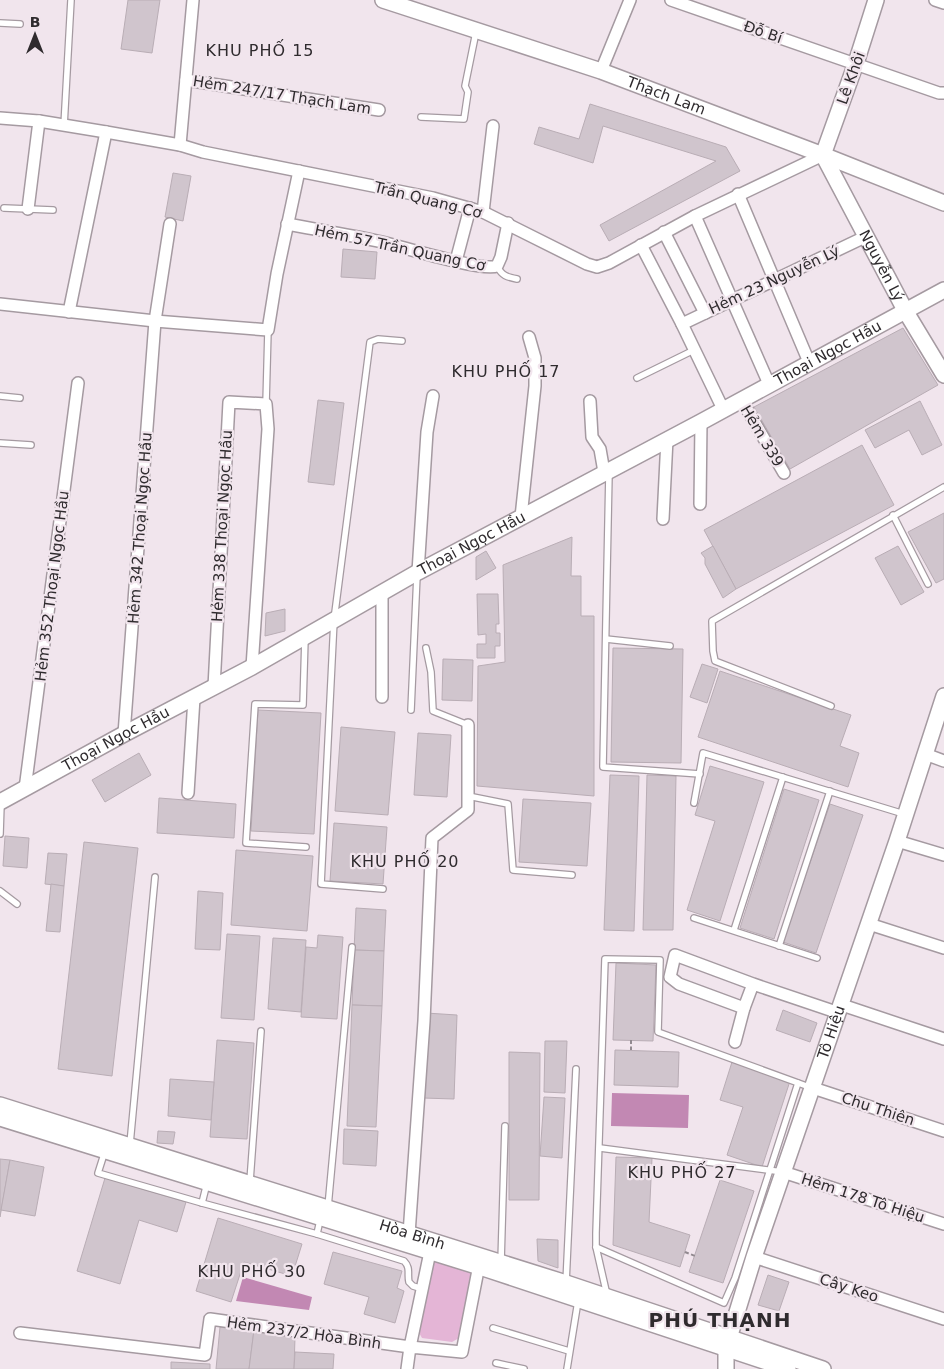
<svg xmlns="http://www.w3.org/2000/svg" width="944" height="1369" font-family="'DejaVu Sans',sans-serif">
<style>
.green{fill:#e4b5d6}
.water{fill:#c288b3}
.building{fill:#d0c5cd;stroke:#b9adb5}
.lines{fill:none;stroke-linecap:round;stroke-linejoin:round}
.lane-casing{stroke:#a59aa1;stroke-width:8}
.street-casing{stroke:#a59aa1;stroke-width:14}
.secondary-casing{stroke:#a59aa1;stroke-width:18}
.path{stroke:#928a90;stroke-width:2;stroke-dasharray:4 2.5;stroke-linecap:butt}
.lane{stroke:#fff;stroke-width:5.5}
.street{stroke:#fff;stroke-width:11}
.secondary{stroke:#fff;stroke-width:15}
.labels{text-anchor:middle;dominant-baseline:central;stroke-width:4.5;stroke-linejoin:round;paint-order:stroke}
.street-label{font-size:15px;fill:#2f2b2e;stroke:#f1e5ed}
.neighbourhood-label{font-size:16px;letter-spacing:1px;fill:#2f2b2e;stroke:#f1e5ed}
.district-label{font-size:20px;font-weight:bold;letter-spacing:1px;fill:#2f2b2e;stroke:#f1e5ed}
</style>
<rect width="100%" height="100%" fill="#f1e5ed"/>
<polygon class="green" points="434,1260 473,1270 459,1338 452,1342 422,1338 418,1331"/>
<g class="water">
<polygon points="612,1093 689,1095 688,1128 611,1126"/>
<polygon points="243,1277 312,1297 309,1310 236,1301"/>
</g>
<g class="building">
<polygon points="128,0 160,0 152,53 121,49"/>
<polygon points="590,104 726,147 740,171 609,241 600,225 716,161 603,126 593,163 534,144 539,127 579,139"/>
<polygon points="173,173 191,176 183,221 165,217"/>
<polygon points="343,249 377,252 375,279 341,277"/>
<polygon points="903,328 938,385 790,469 754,407"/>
<polygon points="318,400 344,403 334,485 308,482"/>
<polygon points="920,401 942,445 922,455 909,430 875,448 865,430"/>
<polygon points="862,445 894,505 736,589 704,530"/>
<polygon points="944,513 944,579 936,583 908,532"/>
<polygon points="572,537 571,576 581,576 581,616 594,616 594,796 477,786 478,666 505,662 503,565"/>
<polygon points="713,546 736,589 723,598 705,564 705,558 701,553"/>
<polygon points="898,546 924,592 901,605 875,558"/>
<polygon points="486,551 496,568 476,580 476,557"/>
<polygon points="477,594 498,594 499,624 496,624 496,633 500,633 500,646 495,646 495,658 477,658 477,644 486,644 486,634 478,635"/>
<polygon points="285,609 285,631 265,636 266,613"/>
<polygon points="613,648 683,649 681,763 611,762"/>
<polygon points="443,659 473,660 472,701 442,700"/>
<polygon points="702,664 718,669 707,703 690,697"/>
<polygon points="720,671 851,715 840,746 859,753 848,787 698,737"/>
<polygon points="258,710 321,713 314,834 251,831"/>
<polygon points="341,727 395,732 388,815 335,811"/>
<polygon points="418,733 451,735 447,797 414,795"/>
<polygon points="139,753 151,775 105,802 92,780"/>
<polygon points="710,766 764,782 720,921 687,910 715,821 695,815"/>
<polygon points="610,775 639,776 634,931 604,930"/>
<polygon points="647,775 676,776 673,930 643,930"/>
<polygon points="784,789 819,800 774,939 740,928"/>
<polygon points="159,798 236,804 234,838 157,833"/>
<polygon points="523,799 591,803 587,866 519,862"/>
<polygon points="830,804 863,815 816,953 783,942"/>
<polygon points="334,823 387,827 383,884 330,881"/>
<polygon points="5,836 29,838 27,868 3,866"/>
<polygon points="84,842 138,848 112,1076 58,1069"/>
<polygon points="236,850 313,856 307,931 231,925"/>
<polygon points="48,853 67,854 64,886 45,884"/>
<polygon points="51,884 64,886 60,932 46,931"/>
<polygon points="198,891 223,893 220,950 195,949"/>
<polygon points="356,908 386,910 384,951 354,950"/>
<polygon points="227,934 260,936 254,1020 221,1018"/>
<polygon points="318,935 343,937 337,1019 301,1017 306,947 317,948"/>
<polygon points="273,938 306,940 301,1012 268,1009"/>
<polygon points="354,950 384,951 382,1006 352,1005"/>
<polygon points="616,963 656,965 653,1041 613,1040"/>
<polygon points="352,1005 382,1006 376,1127 347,1126"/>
<polygon points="783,1010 817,1023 810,1042 776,1030"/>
<polygon points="426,1013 457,1015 454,1099 423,1098"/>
<polygon points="217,1040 254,1043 247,1139 210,1137"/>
<polygon points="545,1041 567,1041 565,1093 544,1092"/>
<polygon points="615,1050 679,1052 678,1087 614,1085"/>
<polygon points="509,1052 540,1053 539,1200 509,1200"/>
<polygon points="732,1062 790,1081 762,1167 727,1155 743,1107 720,1100"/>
<polygon points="170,1079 214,1082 211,1120 168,1116"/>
<polygon points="544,1097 565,1098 562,1158 540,1156"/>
<polygon points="344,1129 378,1131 376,1166 343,1164"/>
<polygon points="158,1131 175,1132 173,1144 157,1143"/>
<polygon points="616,1157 652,1158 649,1222 690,1235 680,1267 613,1245"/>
<polygon points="0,1159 10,1160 0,1217"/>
<polygon points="10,1160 44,1167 35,1216 1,1210"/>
<polygon points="105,1178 186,1202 177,1232 139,1220 120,1284 77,1271"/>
<polygon points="720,1180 754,1191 723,1283 689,1272"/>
<polygon points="218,1218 302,1244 292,1276 244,1262 231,1302 196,1291"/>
<polygon points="537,1239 558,1240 558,1268 538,1261"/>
<polygon points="333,1252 402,1271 397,1288 404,1291 395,1323 364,1314 369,1297 324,1284"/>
<polygon points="768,1275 789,1282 779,1311 758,1305"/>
<polygon points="220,1327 254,1330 249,1369 216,1369"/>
<polygon points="254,1330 295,1337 294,1369 249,1369"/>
<polygon points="295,1352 334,1354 333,1369 294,1369"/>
<polygon points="171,1362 210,1364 210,1369 171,1369"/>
</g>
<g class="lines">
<defs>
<g id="lane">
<polyline points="0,23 20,24"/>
<polyline points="421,117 464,119 468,92 465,86 476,32"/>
<polyline points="64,126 71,0"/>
<polyline points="4,208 53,210"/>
<path d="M497 266C502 276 507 277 517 279"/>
<polyline points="637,378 694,350"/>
<polyline points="0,396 20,398"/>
<polyline points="266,404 268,330"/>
<polyline points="0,443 31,445"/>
<polyline points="609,473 603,767 700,774"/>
<polyline points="893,515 928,584"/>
<polyline points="305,638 303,705 255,704 246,843 306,847"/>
<polyline points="606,639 670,646"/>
<polyline points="426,648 431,672 433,711 468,725"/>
<polyline points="831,706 715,661 713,651 712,621 944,487"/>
<polyline points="411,710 417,575"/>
<polyline points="468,796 508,804 513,870 572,875"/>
<polyline points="694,803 703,753 904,814"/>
<polyline points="0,834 1,804"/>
<polyline points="383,889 321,884 334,620 370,342 378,339 402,341"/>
<polyline points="0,891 17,904"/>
<polyline points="694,918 817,958"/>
<polyline points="734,930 783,777"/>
<polyline points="779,946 830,791"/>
<polyline points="130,1144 155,877"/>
<polyline points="600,1148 783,1172"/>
<polyline points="105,1151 98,1173 202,1203"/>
<polyline points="250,1181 261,1031"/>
<polyline points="207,1183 202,1203 317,1234"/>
<polyline points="328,1207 352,947"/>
<path d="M320 1220 317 1234 404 1261C411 1268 407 1274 409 1282L413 1286 423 1289"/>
<polyline points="596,1247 724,1303 735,1278 798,1083"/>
<polyline points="501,1262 505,1126"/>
<polyline points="566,1283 576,1069"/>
<polyline points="607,1295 596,1247 596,1233 605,959 660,960 658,1032 812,1088"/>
<polyline points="493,1328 569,1351"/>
<polyline points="496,1363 524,1369"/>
<polyline points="567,1369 578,1301"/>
</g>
<g id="street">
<polyline points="671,0 939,93 944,93"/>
<polyline points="935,0 944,3"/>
<polyline points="601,71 630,0"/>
<polyline points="186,80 379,110"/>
<polyline points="0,118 39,121 106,132 180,145 203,152 433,198 483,212 587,264 597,267 609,263 695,216 823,155"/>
<polyline points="180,145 193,0"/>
<polyline points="738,194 809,362"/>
<polyline points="28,209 39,121"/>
<polyline points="483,212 493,126"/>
<polyline points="695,216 769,384"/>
<path d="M287 224C319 230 350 235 382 242 403 247 482 272 497 266L501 257 508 223"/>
<polyline points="664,232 705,313"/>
<polyline points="641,245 682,324 723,409"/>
<polyline points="456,261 470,208"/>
<polyline points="0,304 155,321 268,330 277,274 299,171"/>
<polyline points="69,312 106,132"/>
<polyline points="682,324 867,236"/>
<polyline points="741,399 784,473"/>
<polyline points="590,401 592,437 600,449 604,472"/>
<polyline points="700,504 701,422"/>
<polyline points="521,517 535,386 535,358 529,337"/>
<polyline points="663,519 667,439"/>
<polyline points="418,572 427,432 433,396"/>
<polyline points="214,687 229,402 266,404 268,429 252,667"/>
<polyline points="382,697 382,592"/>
<polyline points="124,734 155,321 170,224"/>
<polyline points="925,754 944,761"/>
<polyline points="25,789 78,383"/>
<polyline points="188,793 194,698"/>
<polyline points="897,841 944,855"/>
<polyline points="869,924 944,948"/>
<polyline points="753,984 744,1008 679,984 670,977 675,955 753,984 839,1013"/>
<polyline points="842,1005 944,1039"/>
<polyline points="735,1042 744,1008"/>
<polyline points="813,1088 944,1131"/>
<polyline points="783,1172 944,1224"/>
<polyline points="409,1234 424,1021 432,838 468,810 468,725"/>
<polyline points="754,1257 944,1319"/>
<polyline points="20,1333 205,1355 210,1319 410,1347 430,1252"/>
<polyline points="407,1369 410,1347 462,1352 480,1260"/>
</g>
<g id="secondary">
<path id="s1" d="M383 0 601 71 823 155 944 203"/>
<path id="s2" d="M876 0 856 63 823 155 906 312 944 375"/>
<path id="s3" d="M0 802 124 734 252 667 418 572 701 422 944 290"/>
<path id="s4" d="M0 1105 566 1283 823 1369"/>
<polyline points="0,1118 486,1269 788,1369"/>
<path id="s5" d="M726 1369V1348L754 1257 897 841 944 696"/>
</g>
</defs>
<use href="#lane" class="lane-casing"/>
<use href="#street" class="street-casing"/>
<use href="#secondary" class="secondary-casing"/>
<g class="path">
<polyline points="631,1040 631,1050"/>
<polyline points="685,1252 695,1256"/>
</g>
<use href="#lane" class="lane"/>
<use href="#street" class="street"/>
<use href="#secondary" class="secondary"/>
</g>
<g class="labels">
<g class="street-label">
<text transform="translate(763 32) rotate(19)">Đỗ Bí</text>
<text transform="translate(851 78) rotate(-70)">Lê Khôi</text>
<text transform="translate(282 95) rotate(9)">Hẻm 247/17 Thạch Lam</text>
<text stroke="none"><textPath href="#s1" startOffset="299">Thạch Lam</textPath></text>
<text transform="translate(428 200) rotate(14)">Trần Quang Cơ</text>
<text transform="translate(400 248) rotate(12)">Hẻm 57 Trần Quang Cơ</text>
<text stroke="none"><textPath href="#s2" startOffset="289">Nguyễn Lý</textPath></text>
<text transform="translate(774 280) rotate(-25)">Hẻm 23 Nguyễn Lý</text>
<text stroke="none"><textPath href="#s3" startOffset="942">Thoại Ngọc Hầu</textPath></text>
<text transform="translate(762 436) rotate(59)">Hẻm 339</text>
<text transform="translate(222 526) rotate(-87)">Hẻm 338 Thoại Ngọc Hầu</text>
<text transform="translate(140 528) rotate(-86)">Hẻm 342 Thoại Ngọc Hầu</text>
<text stroke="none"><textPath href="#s3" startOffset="538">Thoại Ngọc Hầu</textPath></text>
<text transform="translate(52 586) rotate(-83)">Hẻm 352 Thoại Ngọc Hầu</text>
<text stroke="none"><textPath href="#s3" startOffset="132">Thoại Ngọc Hầu</textPath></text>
<text stroke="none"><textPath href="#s5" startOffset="354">Tô Hiệu</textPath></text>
<text transform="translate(878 1109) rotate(18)">Chu Thiên</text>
<text transform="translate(863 1198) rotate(18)">Hẻm 178 Tô Hiệu</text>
<text stroke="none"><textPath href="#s4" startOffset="432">Hòa Bình</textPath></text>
<text transform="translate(849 1288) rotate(18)">Cây Keo</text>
<text transform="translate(304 1333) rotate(8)">Hẻm 237/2 Hòa Bình</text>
</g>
<g class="neighbourhood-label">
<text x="260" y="50">KHU PHỐ 15</text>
<text x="506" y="371">KHU PHỐ 17</text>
<text x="405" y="861">KHU PHỐ 20</text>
<text x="682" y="1172">KHU PHỐ 27</text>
<text x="252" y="1271">KHU PHỐ 30</text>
</g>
<g class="district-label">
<text x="720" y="1320">PHÚ THẠNH</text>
</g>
</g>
<g transform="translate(35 35)" stroke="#f1e5ed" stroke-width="4" paint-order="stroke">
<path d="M0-4L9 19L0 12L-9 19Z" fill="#2f2b2e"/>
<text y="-8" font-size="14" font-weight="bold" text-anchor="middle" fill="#2f2b2e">B</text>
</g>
</svg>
